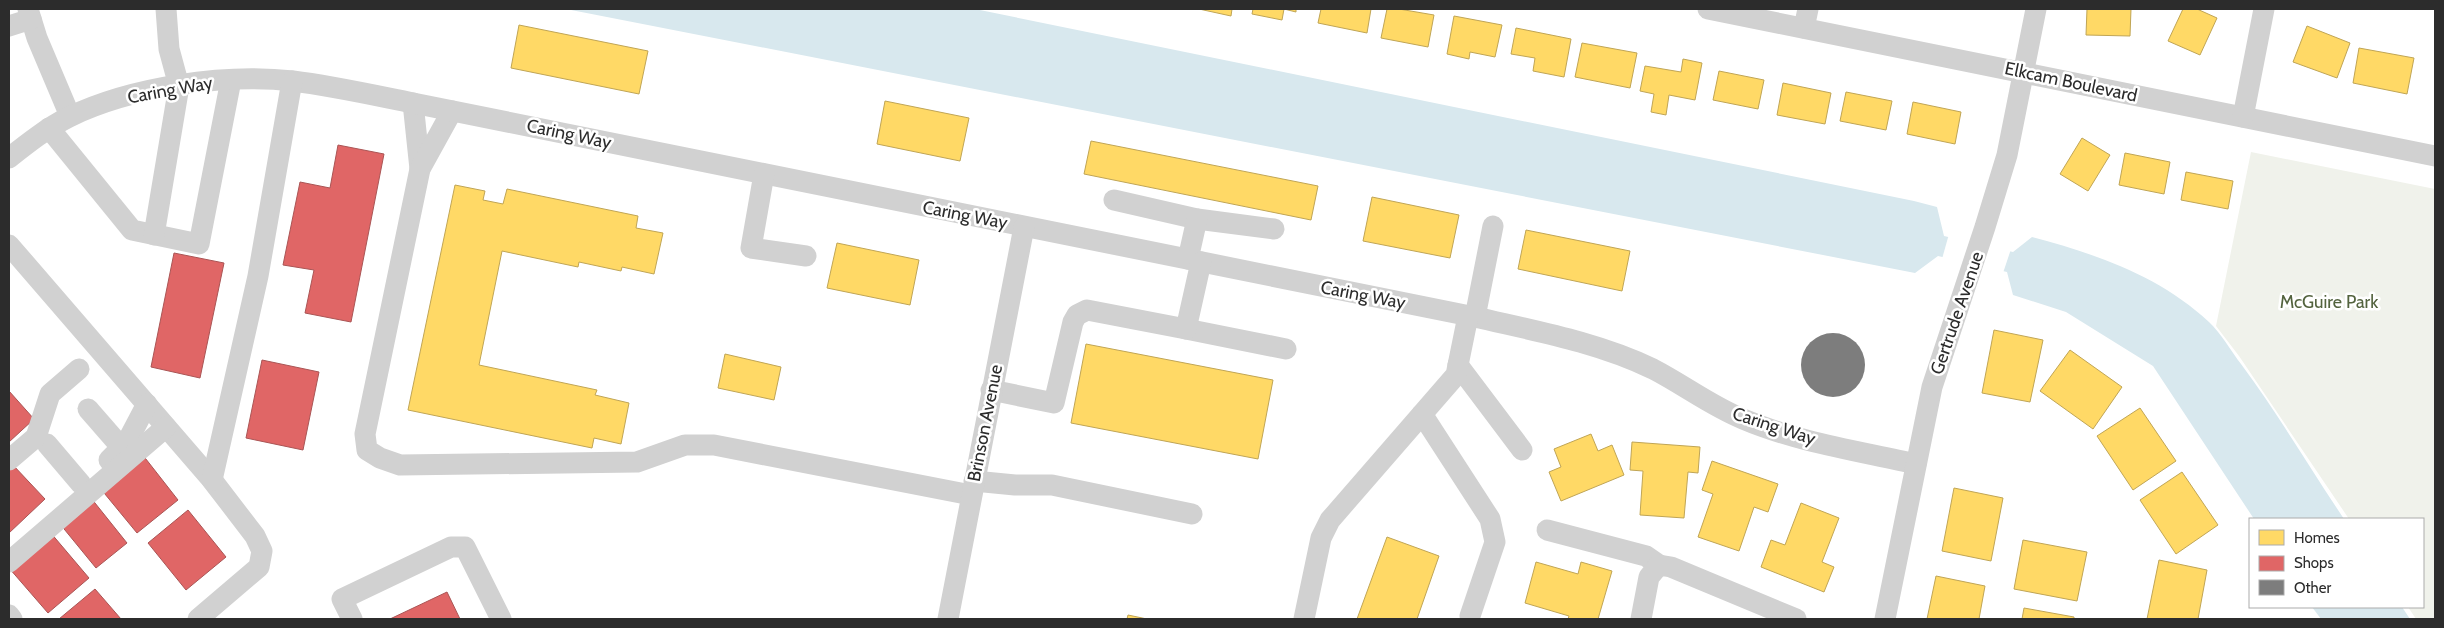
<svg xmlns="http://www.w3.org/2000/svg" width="2444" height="628" font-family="Cabin,sans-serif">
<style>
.green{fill:#f0f2eb}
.water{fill:#d8e8ee}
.pier{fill:#fff}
.homes{fill:#ffd966;stroke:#c0a555}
.shops{fill:#e06666;stroke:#a55}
.building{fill:#7d7d7d}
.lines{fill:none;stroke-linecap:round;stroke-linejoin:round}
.minor{stroke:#d1d1d1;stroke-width:21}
.labels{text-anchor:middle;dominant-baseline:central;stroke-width:5;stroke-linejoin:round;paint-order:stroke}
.street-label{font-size:18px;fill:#2c2c2c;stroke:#fff}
.park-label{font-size:18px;fill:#53633e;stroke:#fff}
</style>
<rect width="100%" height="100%" fill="#fff"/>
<polygon class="green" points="2251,152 2435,189 2435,619 2416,619 2408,607 2423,607 2423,519 2349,519 2239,356 2216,326"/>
<g class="water">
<path d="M566 9H975L1914 201 1937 207 1944 236 2013 252 2032 237C2096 254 2160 276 2209 322 2221 333 2231 351 2241 364 2278 414 2310 468 2344 519H2254L2153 366 2066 312 2013 295 2007 272 1938 256 1915 273Z"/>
<polygon points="2312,607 2402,607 2410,619 2321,619"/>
</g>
<polygon class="pier" points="1949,234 2011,249 2003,273 1942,259"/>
<g class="homes">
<polygon points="1199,9 1232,9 1231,16"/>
<polygon points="1253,9 1296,9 1296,12 1284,9 1282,20 1252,14"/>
<polygon points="1321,9 1371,9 1367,33 1318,23"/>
<polygon points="1387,9 1399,9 1434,15 1428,47 1381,38"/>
<polygon points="2087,9 2131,9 2130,36 2086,35"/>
<polygon points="2183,9 2197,9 2217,18 2200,55 2168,41"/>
<polygon points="1454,16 1502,25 1495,57 1470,52 1469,59 1447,54"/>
<polygon points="519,25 648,51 639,94 511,68"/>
<polygon points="2307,26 2350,43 2337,78 2293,62"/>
<polygon points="1516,28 1571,39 1564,77 1533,71 1535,58 1511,54"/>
<polygon points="1582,43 1637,53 1630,88 1575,77"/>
<polygon points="2359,48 2414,58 2407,94 2353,83"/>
<polygon points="1683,59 1702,63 1695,100 1669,95 1666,115 1651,112 1654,94 1640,91 1645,66 1681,72"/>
<polygon points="1719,71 1764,80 1758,109 1713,100"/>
<polygon points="1783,83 1831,93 1825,124 1777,115"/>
<polygon points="1846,92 1892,101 1886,130 1840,121"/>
<polygon points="885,101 969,118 960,161 877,144"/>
<polygon points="1913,102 1961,112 1955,144 1907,134"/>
<polygon points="2082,138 2110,155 2088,191 2060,174"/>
<polygon points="1091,141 1318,186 1311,220 1084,174"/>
<polygon points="2125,153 2170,162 2164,194 2119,185"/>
<polygon points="2186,172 2233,181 2228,209 2181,200"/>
<polygon points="455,185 485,191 483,200 503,204 507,189 638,216 636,228 663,233 654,274 622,267 621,271 579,262 578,267 502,251 479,365 597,390 595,395 629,403 621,444 594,438 592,448 408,410"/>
<polygon points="1372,197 1459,215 1450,258 1363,241"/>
<polygon points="1526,230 1630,251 1622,291 1518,269"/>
<polygon points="837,243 919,260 910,305 827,288"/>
<polygon points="1994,330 2043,340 2030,402 1982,393"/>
<polygon points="1086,344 1273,380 1258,459 1071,423"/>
<polygon points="2070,350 2122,387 2093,429 2040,391"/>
<polygon points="725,354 781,367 774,400 718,388"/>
<polygon points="2140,408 2176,461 2133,490 2097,436"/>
<polygon points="1591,434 1598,451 1612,445 1624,475 1561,501 1549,472 1561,467 1554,449"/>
<polygon points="1632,442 1700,447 1698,473 1688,472 1684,518 1640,515 1643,471 1630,470"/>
<polygon points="1712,461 1778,484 1768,512 1754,507 1739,551 1698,537 1713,494 1702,490"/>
<polygon points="2182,472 2218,525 2176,554 2140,500"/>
<polygon points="1954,488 2003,498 1991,561 1942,551"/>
<polygon points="1801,503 1839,518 1822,562 1834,567 1824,592 1761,567 1771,540 1785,545"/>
<polygon points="1387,537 1439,556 1417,619 1357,619"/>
<polygon points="2023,540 2087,552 2077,601 2014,589"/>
<polygon points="2159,560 2207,570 2198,619 2147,619"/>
<polygon points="1536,562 1578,574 1581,562 1612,571 1598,619 1568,619 1569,616 1525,603"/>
<polygon points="1936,576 1985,586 1979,619 1927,619"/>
<polygon points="2024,608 2074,617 2074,619 2022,619"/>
<polygon points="1128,615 1147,619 1127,619"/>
</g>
<g class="shops">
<polygon points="338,145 384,154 351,322 305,313 314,270 283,265 300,182 330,188"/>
<polygon points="174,253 224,263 200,378 151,367"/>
<polygon points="262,360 319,372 303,450 246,438"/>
<polygon points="9,391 34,419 9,442"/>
<polygon points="142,454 178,500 137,533 100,488"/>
<polygon points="13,465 45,499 9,533 9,470"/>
<polygon points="91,498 127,543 96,568 60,524"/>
<polygon points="188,510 226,557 186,590 148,543"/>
<polygon points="50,532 89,578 48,613 9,568"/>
<polygon points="95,589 121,619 59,619"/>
<polygon points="447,592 460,619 390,619"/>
</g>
<circle class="building" cx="1833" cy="365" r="32"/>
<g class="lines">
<g class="minor">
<polyline points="28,9 37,38 70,116"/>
<polyline points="1708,9 2435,156"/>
<polyline points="9,26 31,19"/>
<polyline points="1804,28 1808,9"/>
<polyline points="413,103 420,169"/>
<polyline points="452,111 420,169 365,434 367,450 380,458 400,465 637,462 685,445 714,445 971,495"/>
<polyline points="2243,117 2264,9"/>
<polyline points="49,128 132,230 199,244 231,80"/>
<path d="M9 158C28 143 47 128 69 117 131 87 224 73 293 81 333 86 373 95 413 103L1475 317C1535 331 1597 342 1653 369 1684 385 1711 406 1743 419 1797 442 1859 451 1916 464"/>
<polyline points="764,174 751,248 806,256"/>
<polyline points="1114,200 1197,219 1274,229"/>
<polyline points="154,235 179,86 169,49 166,9"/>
<polyline points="9,245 212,480 255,536 262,551 259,567 198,619"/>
<polyline points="1188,259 1197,219"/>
<polyline points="1475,317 1493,226"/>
<polyline points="1186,329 1286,349"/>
<polyline points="1458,365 1522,450"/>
<polyline points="991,390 1054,403 1073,322 1077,315 1087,310 1186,329 1201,262"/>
<polyline points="88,409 122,448"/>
<polyline points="1422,414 1490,519 1495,542 1470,616"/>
<polyline points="47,444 81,484"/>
<polyline points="9,460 36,437 50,394 79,369"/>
<polyline points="109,460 127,442 147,404"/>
<polyline points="212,480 258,276 292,81"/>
<polyline points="974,481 1015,485 1052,485 1192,514"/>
<polyline points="1547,530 1646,556 1659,565"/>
<polyline points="9,562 166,427"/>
<polyline points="9,615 12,619"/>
<polyline points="352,619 342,599 451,547 465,547 501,619"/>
<polyline points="948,619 1024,227"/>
<polyline points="1304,619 1321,538 1330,520 1456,375 1468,316"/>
<polyline points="1641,619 1649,577 1659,565 1671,567 1796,619"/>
<polyline points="1885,619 1932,387 1985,227 2007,155 2036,9"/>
</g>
</g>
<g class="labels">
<g class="street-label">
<text transform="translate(2071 82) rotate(12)">Elkcam Boulevard</text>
<text transform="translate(170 90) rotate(-10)">Caring Way</text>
<text transform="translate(569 134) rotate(12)">Caring Way</text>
<text transform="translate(965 215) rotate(11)">Caring Way</text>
<text transform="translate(1363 295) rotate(11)">Caring Way</text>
<text transform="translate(1957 313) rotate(-71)">Gertrude Avenue</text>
<text transform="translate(985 423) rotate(-79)">Brinson Avenue</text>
<text transform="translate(1774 426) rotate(18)">Caring Way</text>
</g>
<g class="park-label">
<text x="2329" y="302">McGuire Park</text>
</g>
</g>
<rect width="2444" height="628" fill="none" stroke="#2c2c2c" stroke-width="20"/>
<rect x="2249" y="518" width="175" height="90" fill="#ffffff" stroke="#ababab"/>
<rect x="2259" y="530" width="25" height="15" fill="#ffd966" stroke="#ababab"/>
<text x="2294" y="543" font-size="15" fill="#2c2c2c">Homes</text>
<rect x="2259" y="556" width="25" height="15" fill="#e06666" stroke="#ababab"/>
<text x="2294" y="568" font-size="15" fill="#2c2c2c">Shops</text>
<rect x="2259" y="580" width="25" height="15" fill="#7d7d7d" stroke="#ababab"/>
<text x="2294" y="593" font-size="15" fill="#2c2c2c">Other</text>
</svg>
